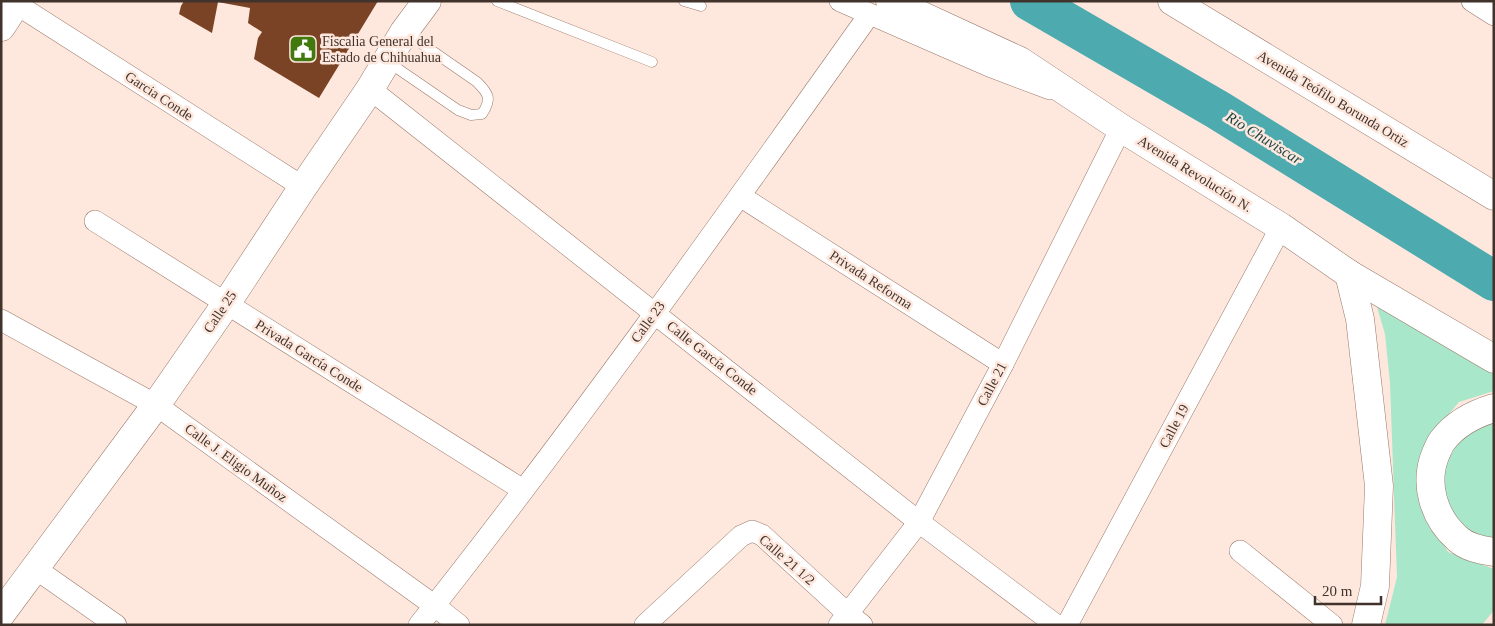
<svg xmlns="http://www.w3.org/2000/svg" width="1495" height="626" font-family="Georgia,serif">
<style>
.green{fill:#a8e7c9}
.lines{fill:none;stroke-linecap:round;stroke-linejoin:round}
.river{stroke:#4daaae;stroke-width:40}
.building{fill:#7b4326}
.lane-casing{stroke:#9a796a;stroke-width:11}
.street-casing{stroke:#9a796a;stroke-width:22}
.secondary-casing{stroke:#9a796a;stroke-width:29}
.primary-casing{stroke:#9a796a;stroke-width:29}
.lane{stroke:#fff;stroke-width:10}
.street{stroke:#fff;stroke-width:21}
.secondary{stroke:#fff;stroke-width:28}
.primary{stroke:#fff;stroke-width:28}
.labels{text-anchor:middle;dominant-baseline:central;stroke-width:5;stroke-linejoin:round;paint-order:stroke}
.poi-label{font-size:14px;fill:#41332c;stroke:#fee8dd;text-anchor:start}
.street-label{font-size:14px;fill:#41332c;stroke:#fee8dd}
.water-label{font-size:15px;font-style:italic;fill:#133f41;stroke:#fee8dd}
</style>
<rect width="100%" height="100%" fill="#fee8dd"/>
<g class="green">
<polygon points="1377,307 1494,372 1494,391 1459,402 1437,428 1425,511 1448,552 1494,569 1494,610 1482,625 1385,625 1397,577 1390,383 1385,334"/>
<polygon points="1494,420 1494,539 1468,532 1443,500 1445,466 1462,434"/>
</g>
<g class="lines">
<polyline class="river" points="1030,1 1218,110 1494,281"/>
</g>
<polygon class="building" points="184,1 378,1 319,98 254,59 258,38 262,32 248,23 250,8 218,2 212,33 179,14 181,6"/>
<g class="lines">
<defs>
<g id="lane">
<polyline points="497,1 652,62"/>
<polyline points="684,1 701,6"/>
<path d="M388 62 458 110 471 115 482 114C492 99 489 94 477 82L405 32"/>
</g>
<g id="street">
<polyline points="840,1 989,66 1050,89"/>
<polyline points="1472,1 1494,15"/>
<polyline points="16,4 303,187"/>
<polyline points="370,89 919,522 1056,625"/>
<polyline points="740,196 1003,364"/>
<polyline points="95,221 523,490"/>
<polyline points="1,320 156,405 435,606 459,625"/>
<polyline points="1240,551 1332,625"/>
<polyline points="36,569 116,625"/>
<path d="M419 625C576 427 723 220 869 15"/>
<polyline points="645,625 741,536 752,531 762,535 848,614 862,625"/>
<polyline points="839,625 919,522 1003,364 1121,128"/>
<polyline points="1067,625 1281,227"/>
</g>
<g id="secondary">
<polyline points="1,27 18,1"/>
<polyline points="1,614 156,405 226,304 303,187 370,89 404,32 427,1"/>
</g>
<g id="primary">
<polyline points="890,1 1020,61 1121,128 1281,227 1349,274 1494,359"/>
<polyline points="1172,1 1494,196"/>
<polyline points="1349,274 1360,319 1379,486 1375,586 1366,625"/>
<path d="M1494 408C1474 414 1456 423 1443 440 1440 443 1438 449 1436 453 1423 484 1434 518 1458 539 1468 548 1482 550 1494 552"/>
</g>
</defs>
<use href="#lane" class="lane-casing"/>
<use href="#street" class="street-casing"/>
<use href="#secondary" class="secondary-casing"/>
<use href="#primary" class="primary-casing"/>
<use href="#lane" class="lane"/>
<use href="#street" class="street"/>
<use href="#secondary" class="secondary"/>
<use href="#primary" class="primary"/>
</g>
<defs>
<symbol id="civic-square" viewBox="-11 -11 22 22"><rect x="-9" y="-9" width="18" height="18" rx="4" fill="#41790e" stroke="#fee8dd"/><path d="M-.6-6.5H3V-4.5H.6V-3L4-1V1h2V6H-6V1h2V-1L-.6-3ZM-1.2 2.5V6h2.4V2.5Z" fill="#fff"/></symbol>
</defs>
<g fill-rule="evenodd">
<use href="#civic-square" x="287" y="33" width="32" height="32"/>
</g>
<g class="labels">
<g class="poi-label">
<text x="322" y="41">Fiscalia General del<tspan x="322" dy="16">Estado de Chihuahua</tspan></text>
</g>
<g class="street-label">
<text transform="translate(159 96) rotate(33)">Garcia Conde</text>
<text transform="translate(1333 99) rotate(31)">Avenida Teófilo Borunda Ortiz</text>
<text transform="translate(1195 174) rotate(32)">Avenida Revolución N.</text>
<text transform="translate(871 280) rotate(33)">Privada Reforma</text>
<text transform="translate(220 312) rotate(-56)">Calle 25</text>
<text transform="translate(648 322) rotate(-54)">Calle 23</text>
<text transform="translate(309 356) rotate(32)">Privada García Conde</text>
<text transform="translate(712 358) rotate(38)">Calle García Conde</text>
<text transform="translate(992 384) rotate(-62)">Calle 21</text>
<text transform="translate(1174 426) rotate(-62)">Calle 19</text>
<text transform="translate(236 463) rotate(36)">Calle J. Eligio Muñoz</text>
<text transform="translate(787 560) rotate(41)">Calle 21 1/2</text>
</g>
<g class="water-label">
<text transform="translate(1264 138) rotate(32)">Rio Chuviscar</text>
</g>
</g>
<rect width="1495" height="626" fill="none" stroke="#41332c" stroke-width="5"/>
<path d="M1315 596v8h66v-8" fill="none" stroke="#41332c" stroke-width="2.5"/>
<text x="1322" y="596" font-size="15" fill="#41332c" stroke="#fee8dd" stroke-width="4" paint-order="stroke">20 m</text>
</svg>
